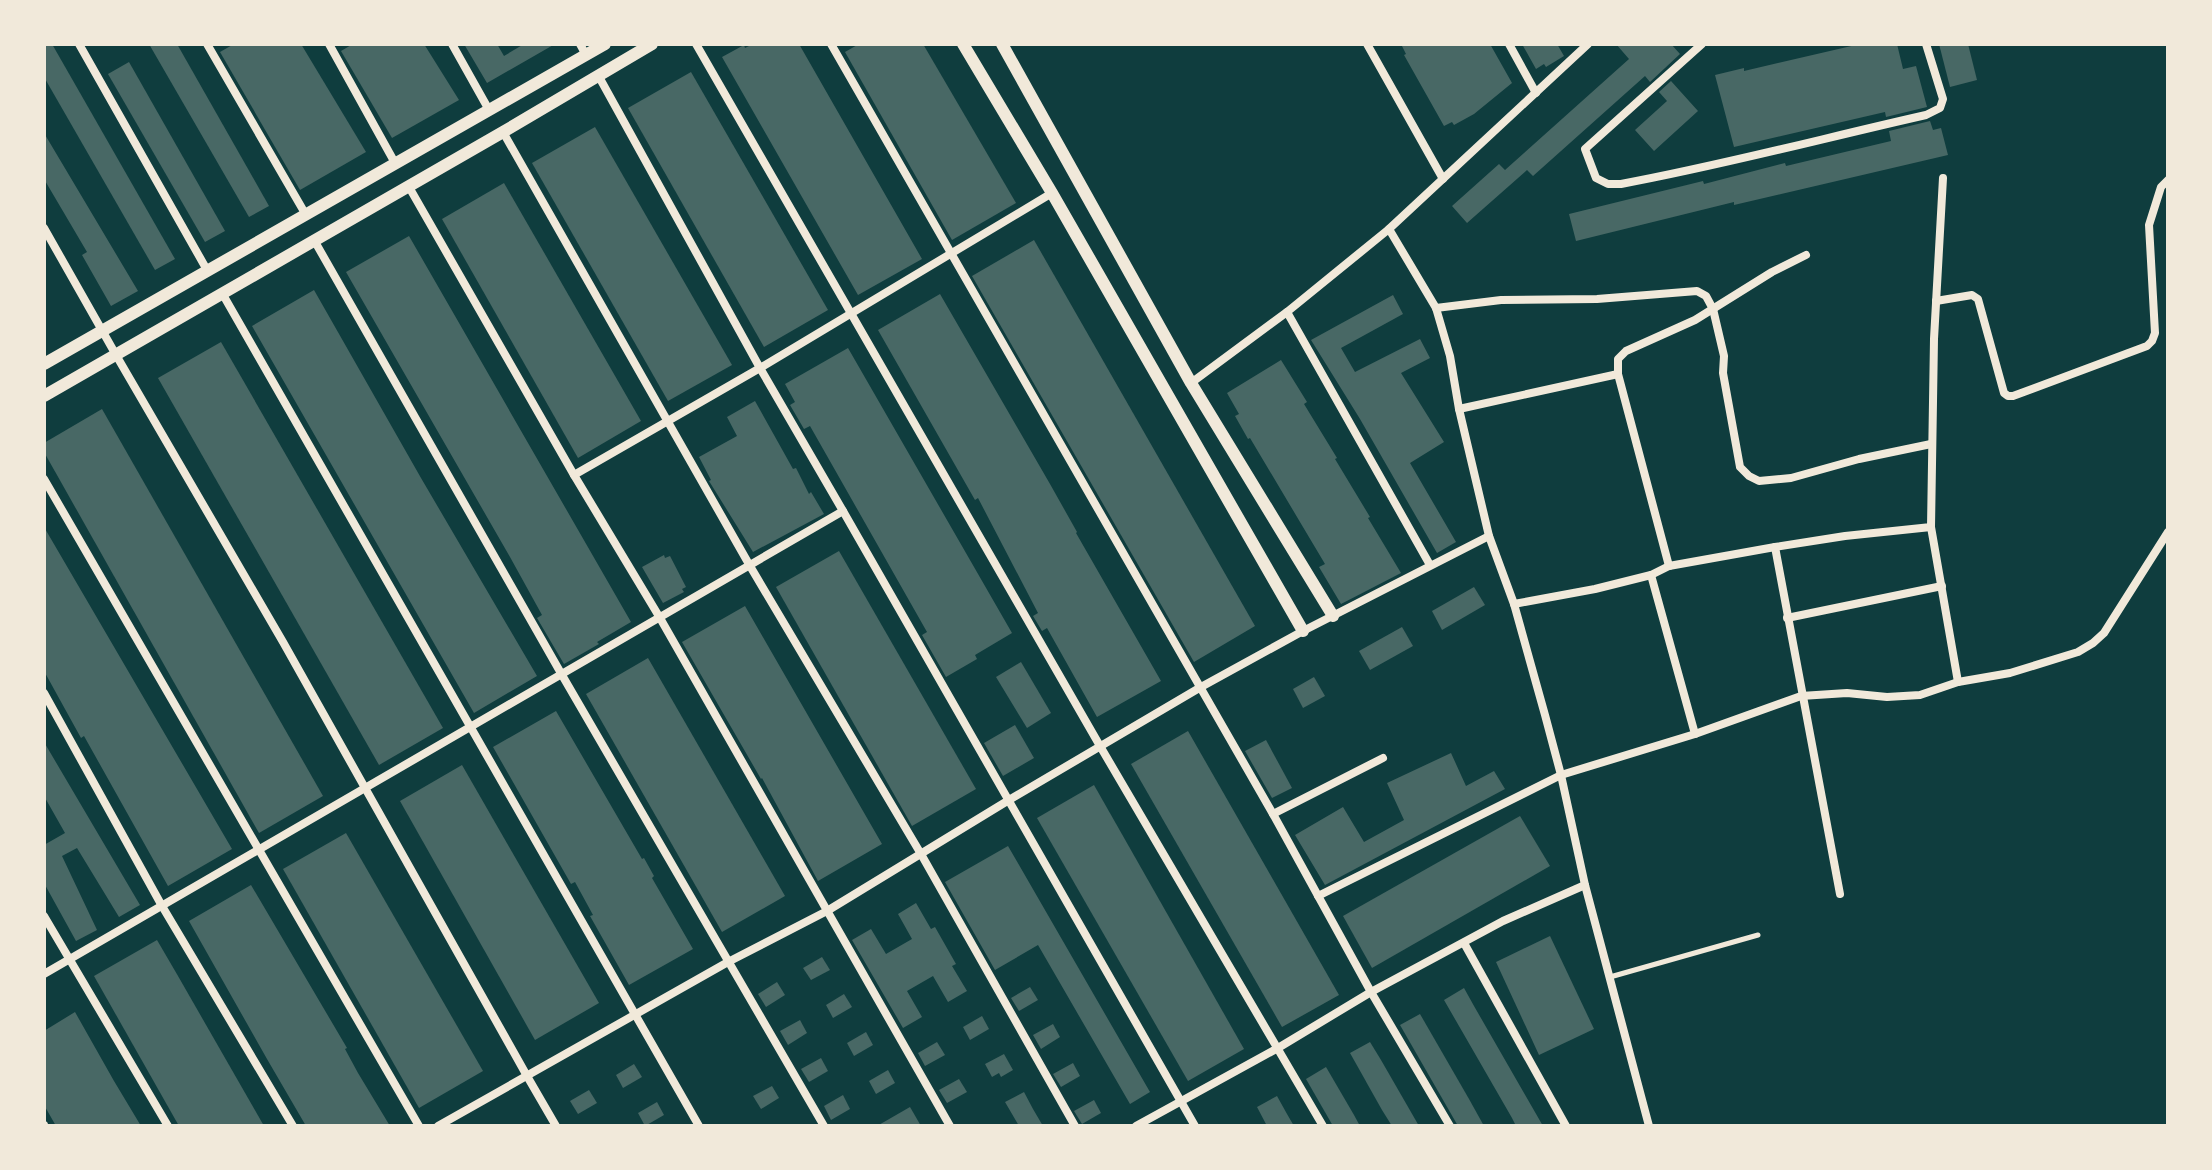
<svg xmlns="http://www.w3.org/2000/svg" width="2212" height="1170" font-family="'Public Sans',sans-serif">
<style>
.building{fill:#486865}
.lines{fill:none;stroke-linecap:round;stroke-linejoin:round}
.service{stroke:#f1e9da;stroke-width:5}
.minor{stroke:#f1e9da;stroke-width:8}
.tertiary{stroke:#f1e9da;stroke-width:12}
</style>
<rect width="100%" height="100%" fill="#0f3d3e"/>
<g class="building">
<polygon points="44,44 52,44 175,259 155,270 44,77"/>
<polygon points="149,44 177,44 269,206 249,217"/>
<polygon points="234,44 301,44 366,152 300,190 220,52"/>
<polygon points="353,44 424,44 459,100 392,138 341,51"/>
<polygon points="464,44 497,44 504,56 524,44 555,44 487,83"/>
<polygon points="753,44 799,44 922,259 858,295 722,57 744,45 745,48"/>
<polygon points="859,44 923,44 1016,203 952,240 845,52"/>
<polygon points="1401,44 1490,44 1512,83 1474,114 1454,125 1452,122 1444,126 1404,55 1406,54"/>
<polygon points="1522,44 1557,44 1564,56 1546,67 1544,64 1536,69"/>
<polygon points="1616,44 1671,44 1680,54 1650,82 1645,76 1533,176 1527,170 1467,223 1452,206 1499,164 1505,170 1629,59"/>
<polygon points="1860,44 1897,44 1903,69 1916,66 1927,107 1886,117 1885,112 1734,147 1715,75 1744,68 1744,71"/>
<polygon points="1939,44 1968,44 1977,80 1950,87"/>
<polygon points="129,62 225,231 205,242 108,74"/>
<polygon points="691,72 828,310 764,347 628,108"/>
<polygon points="1671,81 1698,111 1654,151 1635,130 1667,101 1659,92"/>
<polygon points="1930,121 1933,130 1941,128 1948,155 1734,205 1734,202 1576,241 1569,214 1703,181 1704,184 1785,163 1786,166 1891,141 1889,131"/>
<polygon points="595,127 732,365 668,401 532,163"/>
<polygon points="44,133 138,291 111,306 82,255 87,252 44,179"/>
<polygon points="504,183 641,421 578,458 442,219"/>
<polygon points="409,236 631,622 597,642 599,644 564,664 537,618 542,615 510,557 346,272"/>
<polygon points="1034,240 1255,626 1194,662 972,276"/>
<polygon points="314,290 421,478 537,676 474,713 252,326"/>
<polygon points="940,294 1050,484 1077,532 1076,533 1161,681 1097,717 1047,628 1042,631 1033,616 1038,613 978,498 975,500 878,330"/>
<polygon points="1393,295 1403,314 1341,348 1355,372 1420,339 1430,358 1401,373 1444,442 1410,463 1456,542 1437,553 1360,419 1311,340"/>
<polygon points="221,342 443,728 379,765 158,378"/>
<polygon points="848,348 1012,633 975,655 977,659 946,677 922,635 927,632 835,470 810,426 804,429 790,405 795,402 785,384"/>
<polygon points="1281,360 1307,402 1304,404 1337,458 1335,459 1370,517 1368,518 1401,573 1341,604 1319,567 1325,564 1250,438 1248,439 1235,416 1239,414 1227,393"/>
<polygon points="755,401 793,469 796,468 809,494 811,492 824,514 753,552 709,481 711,480 699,457 737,436 727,417"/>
<polygon points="102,409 323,796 259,833 44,452 44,443"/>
<polygon points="44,527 232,849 168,886 84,736 81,738 44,671"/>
<polygon points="839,551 976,789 912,826 776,587"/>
<polygon points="664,555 665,558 670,556 686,587 682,589 684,592 663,603 642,567"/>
<polygon points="1474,587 1485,605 1442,630 1432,611"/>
<polygon points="745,606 882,844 818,881 762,778 761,779 682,642"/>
<polygon points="1402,627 1413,646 1370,670 1359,651"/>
<polygon points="648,658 785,896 722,932 586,694"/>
<polygon points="1021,662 1051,713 1027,728 996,677"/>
<polygon points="1314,677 1325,696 1303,708 1293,689"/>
<polygon points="556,711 642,859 644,858 654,876 652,878 693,949 629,985 590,916 593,915 575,882 571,884 493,747"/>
<polygon points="1015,725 1034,758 1003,776 984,743"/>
<polygon points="1188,731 1339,995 1282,1027 1131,764"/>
<polygon points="1266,740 1292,788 1272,798 1245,751"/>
<polygon points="44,742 140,905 119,917 77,848 62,856 97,930 76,941 44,883 44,845 65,833 44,796"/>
<polygon points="1451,753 1466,786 1494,771 1505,789 1325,885 1295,835 1343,807 1364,842 1404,820 1387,783"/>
<polygon points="462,765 599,1003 535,1040 400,801"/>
<polygon points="1094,785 1244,1049 1188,1081 1037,818"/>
<polygon points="1520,816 1550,866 1372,968 1343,916"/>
<polygon points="346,833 483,1071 419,1108 283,869"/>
<polygon points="1008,846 1150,1092 1130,1104 1038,945 995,970 945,882"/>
<polygon points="251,885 347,1048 345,1049 358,1073 390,1126 306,1126 267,1059 189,921"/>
<polygon points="916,903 931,929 935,927 956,964 952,966 967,991 948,1002 933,976 907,991 922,1017 903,1028 852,940 871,929 886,954 912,939 898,914"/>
<polygon points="1550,936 1594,1029 1539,1055 1496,962"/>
<polygon points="157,940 178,976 264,1126 179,1126 94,976"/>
<polygon points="822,957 830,970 811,980 803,968"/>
<polygon points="777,982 785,995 766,1007 758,994"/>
<polygon points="1030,987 1038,1000 1019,1011 1011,998"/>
<polygon points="1464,988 1474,1006 1543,1126 1516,1126 1512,1118 1444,1000"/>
<polygon points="844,994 852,1007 833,1018 826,1005"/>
<polygon points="75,1012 114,1081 141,1126 56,1126 44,1105 44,1031"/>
<polygon points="1420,1014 1469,1099 1484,1126 1458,1126 1400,1025"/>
<polygon points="982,1016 989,1029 970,1040 963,1027"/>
<polygon points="800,1020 807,1033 788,1045 780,1031"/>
<polygon points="1053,1024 1060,1037 1041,1049 1033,1035"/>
<polygon points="866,1032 873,1045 854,1056 847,1043"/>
<polygon points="937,1042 945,1055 925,1066 918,1053"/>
<polygon points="1370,1042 1381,1060 1419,1126 1392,1126 1382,1110 1350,1053"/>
<polygon points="1004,1054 1013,1070 1001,1077 999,1073 992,1077 985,1064"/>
<polygon points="821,1058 828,1071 809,1082 801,1069"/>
<polygon points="1073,1063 1080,1076 1061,1087 1053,1074"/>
<polygon points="634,1064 642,1077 623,1088 616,1075"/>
<polygon points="1326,1067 1354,1115 1360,1126 1333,1126 1306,1079"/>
<polygon points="888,1070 895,1083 876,1094 869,1081"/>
<polygon points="959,1079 967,1092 947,1103 939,1090"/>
<polygon points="772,1086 779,1098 761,1109 753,1096"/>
<polygon points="589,1090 597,1103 578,1114 570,1101"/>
<polygon points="1024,1092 1033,1109 1043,1126 1019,1126 1005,1102"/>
<polygon points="843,1095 850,1109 831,1120 824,1106"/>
<polygon points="1277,1096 1287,1114 1294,1126 1267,1126 1257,1107"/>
<polygon points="1094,1100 1101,1113 1082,1124 1074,1111"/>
<polygon points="657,1102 664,1115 645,1126 638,1113"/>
<polygon points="910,1107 921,1126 877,1126"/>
</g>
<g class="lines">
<polyline class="service" points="1610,977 1758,935"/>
<g class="minor">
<polyline points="79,44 207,270"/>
<polyline points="207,44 306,215"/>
<polyline points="329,44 395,163"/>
<polyline points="452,44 489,110"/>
<polyline points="580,44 586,55"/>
<polyline points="696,44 1100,746 1323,1126"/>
<polyline points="831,44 1273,814 1371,992 1450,1126"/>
<polyline points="1367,44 1443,179"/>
<polyline points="1509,44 1536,93"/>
<polyline points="1588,44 1389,229 1436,308 1450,356 1459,409 1489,536 1514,604 1545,715 1561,775 1585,885 1649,1126"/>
<path d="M1702 44 1585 149 1596 178 1608 184H1621C1724 165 1824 138 1926 115L1940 108 1943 99 1926 44"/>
<polyline points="598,75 760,368 843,511 1195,1126"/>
<polyline points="503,132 750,566 921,854 1075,1126"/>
<polyline points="409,187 574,475 660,618 950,1126"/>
<polyline points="44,228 116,355 283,642 527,1076 556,1126"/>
<polyline points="314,240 562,675 824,1126"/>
<polyline points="222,293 699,1126"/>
<polyline points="1936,301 1972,295 1978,299 2004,393 2008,396 2013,396 2147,346 2152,341 2155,333 2149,225 2161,187 2168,180"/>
<polyline points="1436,308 1501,300 1597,299 1697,291 1706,296 1713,309 1724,356 1723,373 1740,467 1749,476 1759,481 1791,478 1859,459 1931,444"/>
<polyline points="1287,312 1430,565"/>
<polyline points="1191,383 1287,312 1389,229"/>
<polyline points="1459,409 1618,374"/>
<polyline points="574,475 760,368 1052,193"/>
<polyline points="44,479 419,1126"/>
<polyline points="1931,527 1958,682"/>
<polyline points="1775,547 1840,894"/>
<polyline points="1669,566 1618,374 1618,359 1626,351 1695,320 1772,272 1806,255"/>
<polyline points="1651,575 1695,734"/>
<polyline points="1514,604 1595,589 1651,575 1669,566 1775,547 1845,536 1931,527 1934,339 1943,178"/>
<polyline points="1787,618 1942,586"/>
<polyline points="44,693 162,906 293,1126"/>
<polyline points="1273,814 1383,758"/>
<polyline points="1318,896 1561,775 1695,734 1801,696 1847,693 1887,697 1920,695 1958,682 2010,673 2078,652 2093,643 2104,633 2168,532"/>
<polyline points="44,916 168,1126"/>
<polyline points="1464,943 1566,1126"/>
<polyline points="44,974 843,511"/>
<polyline points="44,1125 44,1126"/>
<polyline points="438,1126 728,962 827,911 1009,800 1201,687 1303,631 1489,536"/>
<polyline points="1136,1126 1278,1048 1371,992 1503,921 1585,885"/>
</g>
<g class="tertiary">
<polyline points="963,44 1052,193 1303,631"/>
<polyline points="1002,44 1191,383 1333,616"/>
<polyline points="44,364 605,44"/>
<polyline points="44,396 503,132 652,44"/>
</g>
</g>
<rect width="2212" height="1170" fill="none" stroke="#f1e9da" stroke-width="92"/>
</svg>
